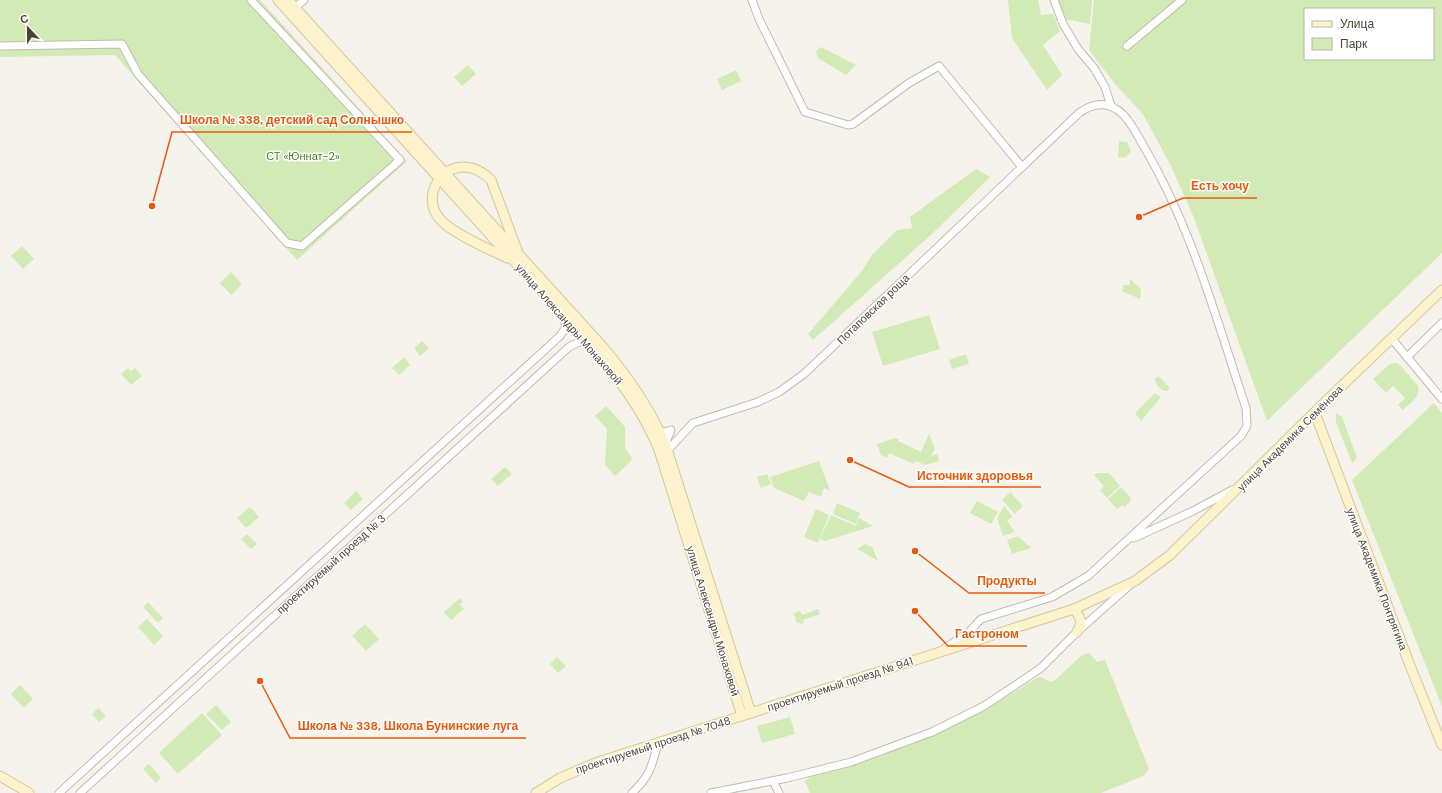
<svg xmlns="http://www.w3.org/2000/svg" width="1442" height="793" font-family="'DM Sans',sans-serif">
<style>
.green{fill:#d2eab5;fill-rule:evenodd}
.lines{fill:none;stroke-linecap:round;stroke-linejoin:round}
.street-casing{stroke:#c2bbae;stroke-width:9}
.secondary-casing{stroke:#d6c79b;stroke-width:11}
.street{stroke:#fff;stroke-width:7}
.secondary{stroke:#fff3cd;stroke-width:9}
.labels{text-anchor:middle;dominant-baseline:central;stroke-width:3;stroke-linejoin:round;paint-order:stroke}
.park-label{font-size:11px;fill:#4a7f2a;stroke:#fff}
.street-label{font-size:11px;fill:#4b4439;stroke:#fff}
.leader{fill:none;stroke:#e8590c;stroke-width:1.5}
.callout-dot{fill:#e8590c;stroke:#fff;stroke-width:1.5}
.callout-label{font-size:12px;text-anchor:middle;font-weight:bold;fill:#e8590c;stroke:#fff;stroke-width:3;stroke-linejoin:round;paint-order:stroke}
</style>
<rect width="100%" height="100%" fill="#f6f3ec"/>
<g class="green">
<polygon points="0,0 260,0 407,161 297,260 115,55 0,57"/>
<polygon points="1008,0 1038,0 1041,15 1053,14 1060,31 1043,45 1062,75 1047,90 1012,38"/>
<polygon points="1053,0 1092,0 1090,24 1064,19"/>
<path d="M1094 0H1442V253L1267 421 1194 218 1171 166 1143 114 1115 84 1089 50ZM1305 9H1433V59H1305Z"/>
<polygon points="821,47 856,65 846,75 818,58 816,51"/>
<polygon points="468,65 476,74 462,86 454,77"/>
<polygon points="736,70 741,81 722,90 717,79"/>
<polygon points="1119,141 1127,142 1131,152 1125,158 1118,157"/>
<polygon points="976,169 990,177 933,233 813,340 808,334 862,271 872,255 897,230 912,228 910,217"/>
<polygon points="22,246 34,259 23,269 11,256"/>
<polygon points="231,272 242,284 231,295 220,283"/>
<polygon points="1130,279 1141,289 1140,299 1122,291 1124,285 1130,285"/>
<polygon points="929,315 940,349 883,366 872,332"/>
<polygon points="422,341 429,348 420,356 414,348"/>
<polygon points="966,354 969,364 952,369 949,360"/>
<polygon points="404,357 410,365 399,375 392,368"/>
<path d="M1396 363 1399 364 1418 386C1421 397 1410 403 1403 410L1398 405 1405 398 1393 386 1386 393 1373 379 1390 364Z"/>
<polygon points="128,368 131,371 135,368 142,376 131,385 121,374"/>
<path d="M1158 376 1170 388 1167 391C1160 391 1156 385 1155 379Z"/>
<polygon points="1155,393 1161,397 1141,421 1135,413"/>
<polygon points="1434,403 1442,413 1442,706 1352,480"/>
<polygon points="606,406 625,427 625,448 632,458 631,461 615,476 605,465 607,429 595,416"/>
<polygon points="1336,413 1342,417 1357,458 1352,463 1336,422"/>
<polygon points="929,434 935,449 931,456 937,454 939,461 925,465 916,461 914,464 889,453 887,458 881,455 877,444 895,438 899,439 898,441 921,452"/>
<polygon points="819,461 830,491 824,488 821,497 809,492 804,501 774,488 770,477"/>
<polygon points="505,467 512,474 498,486 491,479"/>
<polygon points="1097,473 1109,473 1120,486 1107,498 1100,490 1104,486 1094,475"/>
<polygon points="767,474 771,484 761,488 757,477"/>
<polygon points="1121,487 1130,497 1131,501 1124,507 1122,505 1117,509 1108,499"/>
<polygon points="356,491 363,499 351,510 344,503"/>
<polygon points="1010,492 1023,506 1015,514 1002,500"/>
<polygon points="977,501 998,512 991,524 970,513"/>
<polygon points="837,503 860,513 856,524 833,514"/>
<polygon points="1004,506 1012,516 1007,521 1015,532 1003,536 997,518"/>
<polygon points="250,507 259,517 246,528 237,518"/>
<polygon points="816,509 829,515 818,543 804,537"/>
<polygon points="831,515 856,526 859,518 873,526 825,541 820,539"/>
<polygon points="247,534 257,544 251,549 241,539"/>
<polygon points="1018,536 1031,548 1012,554 1007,540"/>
<polygon points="865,544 872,547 878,561 857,549"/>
<polygon points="460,598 463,602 460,604 464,609 451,620 444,612"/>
<polygon points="148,602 163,618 158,623 143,607"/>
<polygon points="818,609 820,614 803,620 804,623 801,624 796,622 794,613 800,611 802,615"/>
<polygon points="147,619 163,636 154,645 138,627"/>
<polygon points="365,624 379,639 366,651 352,636"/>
<path d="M1089 653 1097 662 1105 660 1149 769 1143 776 1101 793H810L805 781 811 776C891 757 968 724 1036 678L1040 677 1051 682 1055 680 1082 655Z"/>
<polygon points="557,657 566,666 558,673 550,664"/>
<polygon points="20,685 33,699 24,708 11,694"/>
<polygon points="216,705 231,722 222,730 206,714"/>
<polygon points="98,708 106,716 99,722 92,714"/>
<polygon points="202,713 222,735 178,774 159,753"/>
<polygon points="790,717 795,734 762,743 757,726"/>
<polygon points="149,764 161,778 156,783 143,769"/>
</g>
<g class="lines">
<defs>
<g id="street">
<polyline points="752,0 759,19 805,112 848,125 853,124 909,83 939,66 1022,167"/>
<polyline points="1054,0 1063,24 1078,49 1094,68 1105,87 1111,106"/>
<polyline points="295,8 304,0"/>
<polyline points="0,46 122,44 138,74 287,243 302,246 400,160 251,0"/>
<polyline points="1127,46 1182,0"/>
<polyline points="1392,339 1442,399"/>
<polyline points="1407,357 1442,323"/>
<polyline points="657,434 671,430 665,445"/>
<path d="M665 453 693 423 758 402 779 392 804 374 1079 113C1090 105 1103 101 1116 109 1128 116 1136 133 1143 145 1192 228 1216 318 1246 408L1247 426 1241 436 1088 576 1052 597 981 619 969 632 945 648"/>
<polyline points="1134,538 1193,511 1232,490"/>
<polyline points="773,781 779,793"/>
<polyline points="59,793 560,336 566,327 564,317"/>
<polyline points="80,793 569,347 581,341 586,341"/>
<path d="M632 793C650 776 652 766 658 743"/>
<polyline points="711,793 787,778 851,762 932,732 984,706 1041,668 1077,632 1130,585"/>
</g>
<g id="secondary">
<path d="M278 0 586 341C616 375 642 408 659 450L742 716"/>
<path d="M288 0 603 347C629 378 651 409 666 446L751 713"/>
<path d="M507 258C489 249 460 237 445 224 410 196 454 142 491 180L517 250"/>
<polyline points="1315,413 1409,663 1442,745"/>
<path d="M1074 609C1081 618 1083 623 1077 632"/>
<polyline points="0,776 29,793"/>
<polyline points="536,793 560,778 595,763 1074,609 1135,581 1170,555 1326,401 1442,290"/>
</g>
</defs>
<use href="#street" class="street-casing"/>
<use href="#secondary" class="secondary-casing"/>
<use href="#street" class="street"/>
<use href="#secondary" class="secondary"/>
</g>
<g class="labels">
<g class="park-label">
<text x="303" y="156">СТ «Юннат-2»</text>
</g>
<g class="street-label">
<text transform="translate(873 309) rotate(-44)">Потаповская роща</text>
<text transform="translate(569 324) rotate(49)">улица Александры Монаховой</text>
<text transform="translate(1290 438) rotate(-45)">улица Академика Семёнова</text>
<text transform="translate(331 564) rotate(-42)">проектируемый проезд № 3</text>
<text transform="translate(1377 579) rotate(69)">улица Академика Понтрягина</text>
<text transform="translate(713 621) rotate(73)">улица Александры Монаховой</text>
<text transform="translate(840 684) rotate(-18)">проектируемый проезд № 941</text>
<text transform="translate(653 745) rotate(-18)">проектируемый проезд № 7048</text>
</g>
</g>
<path class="leader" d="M152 206L172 132H412M1139 217L1183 198H1257M850 460L909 487H1041M915 551L969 593H1045M915 611L948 646H1027M260 681L290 738H526"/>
<g class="callout-dot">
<circle cx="152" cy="206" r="4"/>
<circle cx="1139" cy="217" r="4"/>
<circle cx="850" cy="460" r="4"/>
<circle cx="915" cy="551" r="4"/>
<circle cx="915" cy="611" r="4"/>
<circle cx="260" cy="681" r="4"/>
</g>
<g class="callout-label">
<text x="292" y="124">Школа № 338, детский сад Солнышко</text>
<text x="1220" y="190">Есть хочу</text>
<text x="975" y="480">Источник здоровья</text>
<text x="1007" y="585">Продукты</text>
<text x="987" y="638">Гастроном</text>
<text x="408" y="730">Школа № 338, Школа Бунинские луга</text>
</g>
<rect x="1304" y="8" width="130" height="52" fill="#ffffff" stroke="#b7b4b0"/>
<rect x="1312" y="21" width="20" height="6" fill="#fff3cd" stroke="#b7b4b0"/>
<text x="1340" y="28" font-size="12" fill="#4b4439">Улица</text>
<rect x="1312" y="38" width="20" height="12" fill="#d2eab5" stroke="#b7b4b0"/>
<text x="1340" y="48" font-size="12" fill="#4b4439">Парк</text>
<g transform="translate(28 28) rotate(338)" stroke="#ffffff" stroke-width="3" paint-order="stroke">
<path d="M0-3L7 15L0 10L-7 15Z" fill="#4b4439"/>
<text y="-6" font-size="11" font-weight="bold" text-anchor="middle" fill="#4b4439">С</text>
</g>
</svg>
